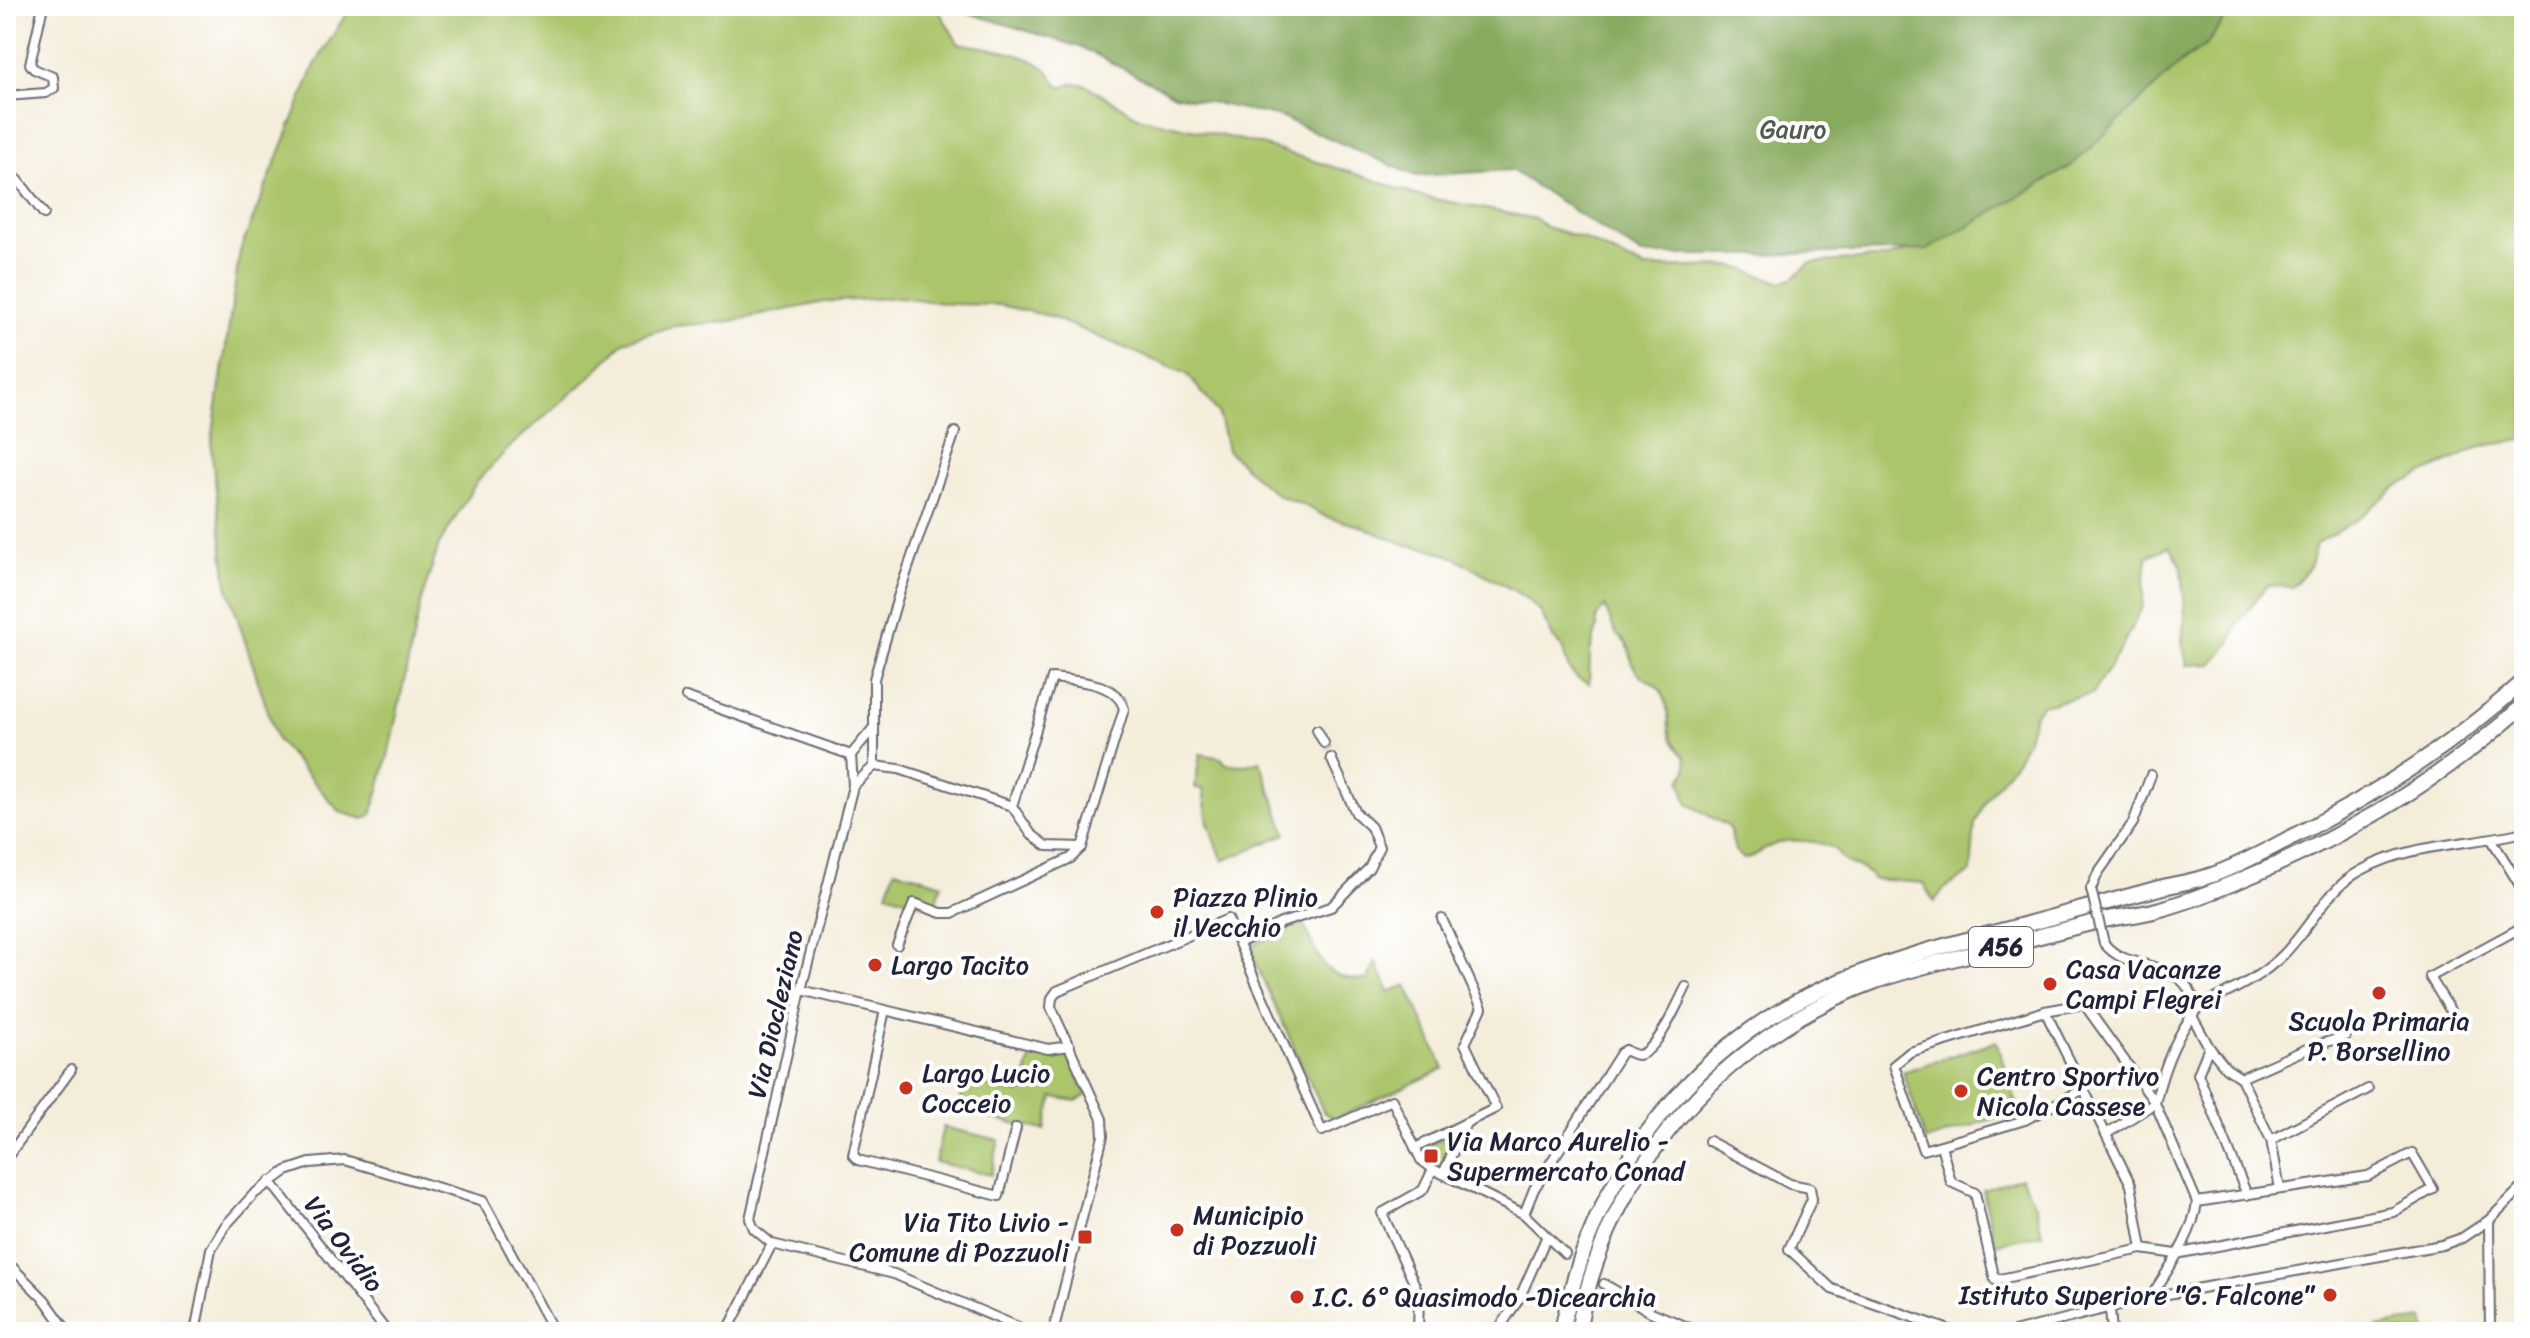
<svg xmlns="http://www.w3.org/2000/svg" width="2530" height="1338" font-family="Sriracha,sans-serif">
<style>
.green{fill:#abc56b;stroke:#667453;stroke-width:2}
.forest{fill:#88aa5f;stroke:#55664d;stroke-width:2}
.lines{fill:none;stroke-linecap:round;stroke-linejoin:round}
.street-tunnel{stroke:#cac4ba;stroke-width:8;stroke-dasharray:8 4;stroke-linecap:butt}
.street-casing{stroke:#6c6973;stroke-width:12}
.highway-casing{stroke:#6c6973;stroke-width:18}
.street{stroke:#fff;stroke-width:8}
.highway{stroke:#fff;stroke-width:14}
.street-bridge-casing{stroke:#6c6973;stroke-width:12;stroke-linecap:butt}
.street-bridge{stroke:#fff;stroke-width:8}
.poi-dot{fill:#c8321e;stroke:#fff;stroke-width:3}
.labels{text-anchor:middle;dominant-baseline:central;stroke-width:8;stroke-linejoin:round;paint-order:stroke}
.shield{fill:#fff;stroke:#646476;stroke-width:2}
.shield-label{font-size:24px;font-weight:bold;fill:#22223b}
.park-label{font-size:26px;fill:#525b4c;stroke:#fff}
.poi-label{font-size:26px;fill:#22223b;stroke:#fff;text-anchor:start}
.street-label{font-size:26px;fill:#22223b;stroke:#fff}
</style>
<rect width="100%" height="100%" fill="#fff"/>
<filter id="ink" filterUnits="userSpaceOnUse"><feTurbulence type="fractalNoise" baseFrequency=".0125" numOctaves="2"/><feDisplacementMap in="SourceGraphic" scale="16" xChannelSelector="R" yChannelSelector="G"/><feConvolveMatrix kernelMatrix="1 2 1 2 8 2 1 2 1" color-interpolation-filters="sRGB"/></filter>
<filter id="wash" filterUnits="userSpaceOnUse"><feTurbulence type="fractalNoise" baseFrequency=".006" numOctaves="4" result="noise"/><feDisplacementMap in="SourceGraphic" scale="32" xChannelSelector="R" yChannelSelector="G"/><feGaussianBlur stdDeviation="1.8" result="paint"/><feColorMatrix in="noise" values="0 0 0 0 0 0 0 0 0 0 0 0 0 0 0 0 0 1.4 0 .05"/><feComposite in="paint" operator="in"/></filter>
<g filter="url(#wash)">
<rect width="100%" height="100%" fill="#f4edda"/>
<g class="green">
<path d="M351 6H936L958 43C986 48 1022 51 1045 68 1051 73 1055 82 1061 88L1073 83 1086 85 1141 118 1255 143 1369 178 1415 195 1536 219 1546 227 1582 238 1644 268 1734 266 1780 282 1792 279 1810 263 1888 257 1925 245 2206 45 2229 13 2237 6H2524V440L2482 446 2397 486 2358 519 2316 544 2309 568 2292 587 2267 585 2239 622 2229 645 2212 664 2187 665 2182 641 2185 616 2182 567 2170 546 2147 557 2142 607 2119 652 2092 694 2042 705 2035 713 2028 738 2017 759 1986 800 1975 823 1971 872 1943 890 1934 902 1923 883 1873 879C1862 864 1854 869 1842 859 1838 855 1839 852 1834 849 1821 841 1792 838 1778 843 1764 847 1758 857 1744 859L1735 851 1729 827 1688 804 1681 781 1687 769 1686 757C1659 733 1675 721 1663 694 1657 682 1642 680 1635 669 1630 662 1632 651 1627 645 1625 641 1621 639 1618 636 1612 628 1609 616 1605 606L1597 616V628L1590 652 1589 684 1578 679 1569 670 1562 647 1553 638 1540 611 1523 596 1454 557 1431 549 1406 545 1360 526 1326 517 1304 505 1280 496 1260 481 1227 450 1218 412 1187 374 1049 316 1000 305 950 304 900 297 825 302 726 322 673 326 625 341 590 377 513 444 477 481 439 545 421 601 388 756 374 807 371 815 364 819 340 812 277 740 227 585 211 447 240 251 315 65Z"/>
<polygon points="1200,754 1221,758 1226,764 1246,765 1260,761 1286,834 1223,861 1208,823 1203,789 1195,788"/>
<polygon points="895,869 942,884 934,908 887,893"/>
<path d="M1303 923C1320 959 1321 980 1367 980L1376 962 1389 992 1407 985 1444 1069 1343 1115 1334 1118 1324 1113 1248 947Z"/>
<polygon points="1996,1041 2019,1110 1926,1141 1903,1072"/>
<polygon points="1034,1048 1066,1050 1087,1095 1076,1101 1053,1097 1045,1130 957,1111 965,1082 1021,1093"/>
<polygon points="943,1127 999,1140 991,1175 935,1162"/>
<polygon points="1458,1130 1441,1166 1432,1159 1425,1147"/>
<polygon points="2021,1177 2036,1206 2042,1234 1995,1244 1983,1190"/>
<polygon points="2424,1319 2426,1332 2376,1332 2376,1327"/>
</g>
<polygon class="forest" points="964,6 2237,6 2229,13 2206,45 2187,57 2071,166 1927,250 1756,255 1642,255 1511,170 1416,176 1281,117 1175,95 1083,48 965,12"/>
</g>
<g filter="url(#ink)">
<g class="lines">
<polyline class="street-tunnel" points="1324,743 1331,758"/>
<defs>
<g id="street">
<polyline points="6,96 46,93 54,88 53,77 34,69 30,64 43,6"/>
<polyline points="6,170 18,180 44,214"/>
<polyline points="686,697 851,755"/>
<polyline points="874,727 851,755 853,786 801,990 750,1219 754,1229 772,1244 894,1274 1030,1332"/>
<polyline points="1317,730 1324,743"/>
<path d="M874 766 899 769 1012 806 1031 834 1047 846 1082 847 1124 709C1117 681 1075 681 1052 678L1012 806"/>
<polyline points="874,766 874,679 898,597 955,432"/>
<polyline points="853,786 874,766"/>
<polyline points="2492,840 2524,892"/>
<polyline points="2091,889 2098,873 2133,823 2151,775"/>
<polyline points="1239,943 1281,923 1331,907 1369,868 1379,847 1371,827 1356,813 1331,758"/>
<path d="M2104 943C2122 968 2158 960 2182 981 2189 987 2194 999 2199 1007"/>
<polyline points="897,945 914,903 941,913 952,913 1071,858 1082,847"/>
<polyline points="801,990 1048,1049 1070,1046"/>
<polyline points="885,1010 853,1155 858,1160 999,1196 1016,1128"/>
<polyline points="2450,1010 2430,977 2524,926"/>
<polyline points="2045,1011 2131,1185 2142,1249 2176,1254 2393,1212 2433,1189 2412,1153 2368,1176 2197,1202"/>
<polyline points="2192,1016 2209,1047 2226,1068 2241,1078 2271,1140 2280,1189"/>
<polyline points="2209,1047 2198,1074 2247,1195"/>
<polyline points="2241,1078 2311,1047 2346,1036"/>
<polyline points="2084,1089 2025,1120 1941,1145 1951,1182 1975,1193 1995,1280 2142,1249"/>
<path d="M2106 1134 2155 1103C2163 1070 2176 1033 2199 1007 2228 992 2259 979 2283 955 2310 928 2327 888 2362 870 2412 843 2470 845 2524 832"/>
<polyline points="2271,1140 2368,1089"/>
<polyline points="1709,1141 1790,1184 1810,1188 1812,1199 1789,1249 1832,1289 1955,1332"/>
<path d="M1941 1145 1923 1150 1894 1065 1910 1052 2045 1011 2084 1004 2155 1103 2197 1202C2193 1236 2168 1269 2151 1297"/>
<polyline points="1415,1148 1496,1108 1465,1044 1482,1008 1442,919"/>
<polyline points="6,1159 71,1070"/>
<polyline points="1443,1174 1466,1123"/>
<polyline points="270,1181 387,1332"/>
<path d="M1524 1214 1534 1189 1621 1053 1626 1050C1628 1052 1635 1055 1638 1055 1657 1053 1678 1002 1686 987"/>
<polyline points="6,1261 45,1300 68,1332"/>
<polyline points="1604,1284 1651,1312 1700,1332"/>
<polyline points="2110,1309 2112,1332"/>
<polyline points="195,1332 211,1249 225,1226 254,1194 286,1171 310,1163 345,1160 483,1201 554,1332"/>
<polyline points="727,1332 772,1244"/>
<polyline points="1053,1332 1103,1136 1102,1119 1051,1007 1052,998 1057,991 1228,919 1322,1131 1392,1100 1421,1160 1433,1169 1524,1214 1565,1254"/>
<polyline points="1418,1332 1419,1294 1382,1213 1423,1190 1433,1169"/>
<polyline points="1497,1332 1520,1297 1546,1238"/>
<polyline points="2014,1332 2151,1297 2442,1245 2462,1238 2489,1220"/>
<polyline points="2490,1332 2489,1220 2524,1185"/>
</g>
<g id="highway">
<path d="M1562 1332C1576 1254 1607 1183 1656 1121 1755 995 1868 965 2016 927 2061 915 2107 902 2152 890 2172 884 2193 882 2212 875 2238 866 2265 851 2290 838 2375 795 2453 745 2524 681"/>
<path d="M1578 1332C1606 1170 1722 1037 1876 981 1912 968 1950 960 1987 950 2026 940 2065 929 2104 920 2122 916 2140 915 2157 910 2188 902 2219 889 2248 877 2348 835 2443 778 2524 705"/>
</g>
</defs>
<use href="#street" class="street-casing"/>
<use href="#highway" class="highway-casing"/>
<use href="#street" class="street"/>
<use href="#highway" class="highway"/>
<defs>
<polyline id="street-bridge" points="2091,889 2104,943"/>
</defs>
<use href="#street-bridge" class="street-bridge-casing"/>
<use href="#street-bridge" class="street-bridge"/>
</g>
</g>
<g class="poi-dot">
<circle cx="1157" cy="912" r="8"/>
<circle cx="875" cy="965" r="8"/>
<circle cx="2050" cy="984" r="8"/>
<circle cx="2379" cy="993" r="8"/>
<circle cx="906" cy="1088" r="8"/>
<circle cx="1961" cy="1091" r="8"/>
<rect x="1423" y="1148" width="16" height="16" rx="4"/>
<circle cx="1177" cy="1230" r="8"/>
<rect x="1077" y="1229" width="16" height="16" rx="4"/>
<circle cx="2330" cy="1295" r="8"/>
<circle cx="1297" cy="1297" r="8"/>
</g>
<g class="labels">
<rect class="shield" x="1969" y="927" width="64" height="40" rx="6"/>
<g class="shield-label">
<text x="2001" y="947">A56</text>
</g>
<g class="park-label">
<text x="1793" y="129">Gauro</text>
</g>
<g class="poi-label">
<text x="1173" y="897">Piazza Plinio<tspan x="1173" dy="30">il Vecchio</tspan></text>
<text x="891" y="965">Largo Tacito</text>
<text x="2066" y="969">Casa Vacanze<tspan x="2066" dy="30">Campi Flegrei</tspan></text>
<text x="2379" y="1021" text-anchor="middle">Scuola Primaria<tspan x="2379" dy="30">P. Borsellino</tspan></text>
<text x="922" y="1073">Largo Lucio<tspan x="922" dy="30">Cocceio</tspan></text>
<text x="1977" y="1076">Centro Sportivo<tspan x="1977" dy="30">Nicola Cassese</tspan></text>
<text x="1447" y="1141">Via Marco Aurelio -<tspan x="1447" dy="30">Supermercato Conad</tspan></text>
<text x="1193" y="1215">Municipio<tspan x="1193" dy="30">di Pozzuoli</tspan></text>
<text x="1069" y="1222" text-anchor="end">Via Tito Livio -<tspan x="1069" dy="30">Comune di Pozzuoli</tspan></text>
<text x="2314" y="1295" text-anchor="end">Istituto Superiore "G. Falcone"</text>
<text x="1313" y="1297">I.C. 6° Quasimodo -Dicearchia</text>
</g>
<g class="street-label">
<text transform="translate(775 1014) rotate(-77)">Via Diocleziano</text>
<text transform="translate(344 1244) rotate(53)">Via Ovidio</text>
</g>
</g>
<rect width="2530" height="1338" fill="none" stroke="#fff" stroke-width="32"/>
</svg>
